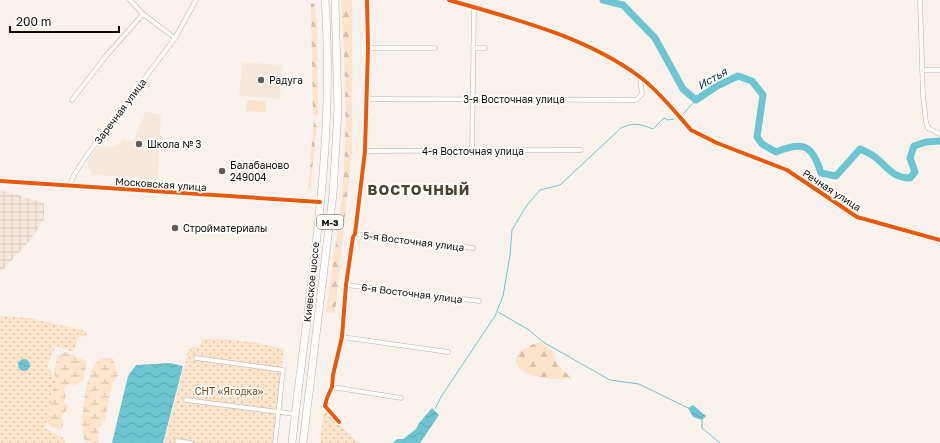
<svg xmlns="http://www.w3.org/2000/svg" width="940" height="443" font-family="'Golos Text',sans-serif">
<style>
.built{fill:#f7e8dc}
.industrial{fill:url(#industrial-grid)}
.forest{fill:url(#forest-firs)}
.wetland{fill:url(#wetland-marsh)}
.garden{fill:url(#garden-dots)}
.pitch{fill:#fbe3cc}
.water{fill:url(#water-waves)}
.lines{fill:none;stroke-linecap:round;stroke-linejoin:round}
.stream{stroke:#6dc5d1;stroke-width:1}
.river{stroke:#6dc5d1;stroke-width:7}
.street-casing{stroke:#b8b1ab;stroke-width:5}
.highway-casing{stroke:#b8b1ab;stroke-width:8}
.street{stroke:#fefdfc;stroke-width:4}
.highway{stroke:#fefdfc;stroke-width:7}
.cycleway-casing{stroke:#fff;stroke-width:6}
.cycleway{stroke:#e8590c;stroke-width:4}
.poi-dot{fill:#625c56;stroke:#fff;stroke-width:1.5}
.labels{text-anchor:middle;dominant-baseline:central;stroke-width:3.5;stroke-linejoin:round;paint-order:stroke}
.shield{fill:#fff;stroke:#585450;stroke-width:1}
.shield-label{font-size:9px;font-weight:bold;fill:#110b05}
.poi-label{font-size:10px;fill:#110b05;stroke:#fff;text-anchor:start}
.street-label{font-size:10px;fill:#110b05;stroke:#fff}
.park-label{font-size:10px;fill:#774d1d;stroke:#fff}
.water-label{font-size:11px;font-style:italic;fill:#013d44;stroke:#fff}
.district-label{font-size:14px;font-weight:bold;letter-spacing:1px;fill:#4e3f2f;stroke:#fff}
</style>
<defs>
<pattern id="industrial-grid" width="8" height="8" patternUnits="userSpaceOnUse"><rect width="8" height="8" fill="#f7e8dc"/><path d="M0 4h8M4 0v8" fill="none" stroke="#d3c6bb"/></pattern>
<pattern id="forest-firs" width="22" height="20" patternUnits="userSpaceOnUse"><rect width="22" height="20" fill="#fbe3cc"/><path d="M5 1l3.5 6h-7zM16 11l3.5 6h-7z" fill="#d6c1ae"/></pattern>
<pattern id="wetland-marsh" width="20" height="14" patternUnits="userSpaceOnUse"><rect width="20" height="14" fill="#fbe3cc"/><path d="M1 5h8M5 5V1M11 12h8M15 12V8" fill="none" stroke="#d6c1ae"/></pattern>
<pattern id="garden-dots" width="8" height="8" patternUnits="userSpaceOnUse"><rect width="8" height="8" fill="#fbe3cc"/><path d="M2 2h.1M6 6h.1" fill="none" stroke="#d6c1ae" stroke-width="1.8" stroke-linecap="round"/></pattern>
<pattern id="water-waves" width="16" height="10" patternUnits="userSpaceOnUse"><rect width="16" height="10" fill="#6dc5d1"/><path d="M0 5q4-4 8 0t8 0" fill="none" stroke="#5da8b2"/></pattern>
</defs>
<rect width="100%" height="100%" fill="#f9f2ec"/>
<g class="built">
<polygon points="242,62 282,65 280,99 239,96"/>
<polygon points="146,111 161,115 158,178 92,175 87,162 98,146 109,147 116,146 124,139 133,142"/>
</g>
<polygon class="industrial" points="0,190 44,203 44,220 30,240 0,273"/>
<g class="forest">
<path d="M341 0H352V151L335 313 326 312C331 273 338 234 342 195 348 130 345 65 341 0Z"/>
<polygon points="314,3 317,24 318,115 313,115 311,4"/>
<polygon points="314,118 317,124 310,190 308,190"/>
<path d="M540 342 555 354 556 362 572 379C561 379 549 380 538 377 505 368 511 350 540 342Z"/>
</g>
<g class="wetland">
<polygon points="66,352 86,361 84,379 75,385 69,384 64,389 66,396 64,402 69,406 62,417 63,426 61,430 51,427 45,419 55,380 54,369 58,356"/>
<path d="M102 358H113L118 376 112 384 105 421 98 428 99 443C95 443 90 443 87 442 76 434 87 373 95 364 97 362 100 360 102 358Z"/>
</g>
<g class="garden">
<polygon points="0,316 30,318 86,331 87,336 78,337 74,352 56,346 47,366 57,382 45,428 65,439 65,443 0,443"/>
<polygon points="203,339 225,339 258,343 284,349 273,443 164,443 187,356 186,355 192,347 200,347"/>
<polygon points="324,410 359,443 320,443"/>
</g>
<polygon class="pitch" points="247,100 266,101 265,112 246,111"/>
<g class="water">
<circle cx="24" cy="365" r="6"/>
<polygon points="170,363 183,366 163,443 112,443 128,376 136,365"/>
<polygon points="693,405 706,416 702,420 693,417 688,408"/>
<polygon points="432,408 439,415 420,443 393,443 397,439 403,439 416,429 419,423"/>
</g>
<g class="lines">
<g class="stream">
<polyline points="683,114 696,100"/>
<polyline points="498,312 529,330 543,342 610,380 639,384 688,408"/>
<path d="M435 409 441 397 495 316 503 296 510 255 512 230 527 205 540 190 560 185 621 128C633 122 641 124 653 129L664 118 668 120 674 119"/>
<polyline points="702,420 702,428 720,443"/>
</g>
<path class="river" d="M603 0 623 5 655 38 683 89 696 100 717 86 738 76 752 81 763 95 757 137 762 144 776 152C803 141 812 144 821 173L836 176 860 149C865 151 871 154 875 157 888 167 892 178 910 178L915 172 910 158 914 146 926 142 940 141"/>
<defs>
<g id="street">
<polyline points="130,0 143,14 175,38"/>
<path d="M449 0C514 19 585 36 640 77 659 91 675 112 691 130L717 143 787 170 857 217 940 240"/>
<polyline points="920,0 923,95 926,122 928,128 940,134"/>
<polyline points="368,48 435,48"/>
<polyline points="473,48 485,48"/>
<polyline points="922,70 940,70"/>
<polyline points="367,99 636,100 642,94 640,77"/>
<polyline points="72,100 106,56 143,14"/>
<polyline points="365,151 581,150"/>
<polyline points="472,152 474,7"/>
<polyline points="0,181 320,202"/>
<polyline points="70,185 74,175 87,155 175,38 196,0"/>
<polyline points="355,234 473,248"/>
<polyline points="346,285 479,301"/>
<polyline points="342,337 448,352"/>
<polyline points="196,358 283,370 275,443"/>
<polyline points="332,387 401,398"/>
<polyline points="186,400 295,414"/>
<polyline points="339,422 325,406 327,398 332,387 333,375 342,337 346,285 353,237 355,234 365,151 368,48 367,0"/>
<polyline points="177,441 191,443"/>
</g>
<g id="highway">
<path d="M292 443C308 296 336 148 325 0"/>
<polyline points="303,443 333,194 338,109 335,0"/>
</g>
</defs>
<use href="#street" class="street-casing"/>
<use href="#highway" class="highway-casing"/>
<use href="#street" class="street"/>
<use href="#highway" class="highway"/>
<defs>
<g id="cycleway">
<path d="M449 0C514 19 585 36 640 77 659 91 675 112 691 130L717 143 787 170 857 217 940 240"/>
<polyline points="0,181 320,202"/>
<polyline points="339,422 325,406 327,398 332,387 333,375 342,337 346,285 353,237 355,234 365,151 368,48 367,0"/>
</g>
</defs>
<use href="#cycleway" class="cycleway-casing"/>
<use href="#cycleway" class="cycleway"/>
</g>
<g class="poi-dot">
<circle cx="261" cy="80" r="4"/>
<circle cx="139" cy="144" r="4"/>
<circle cx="222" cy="171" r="4"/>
<circle cx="175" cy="228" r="4"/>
</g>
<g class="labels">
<rect class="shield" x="317" y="215" width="26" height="14" rx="3"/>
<g class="shield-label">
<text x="330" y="222">М-3</text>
</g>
<g class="poi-label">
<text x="269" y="80">Радуга</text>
<text x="147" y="144">Школа № 3</text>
<text x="230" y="165">Балабаново<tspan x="230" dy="12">249004</tspan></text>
<text x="183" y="228">Стройматериалы</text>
</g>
<g class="street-label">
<text x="514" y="99">3-я Восточная улица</text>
<text transform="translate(120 111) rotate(-53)">Заречная улица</text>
<text x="473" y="151">4-я Восточная улица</text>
<text transform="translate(161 184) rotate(4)">Московская улица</text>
<text transform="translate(832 190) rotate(33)">Речная улица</text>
<text transform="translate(414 241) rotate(7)">5-я Восточная улица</text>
<text transform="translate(311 282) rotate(-84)">Киевское шоссе</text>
<text transform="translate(412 293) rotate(7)">6-я Восточная улица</text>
</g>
<g class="park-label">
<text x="229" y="391">СНТ «Ягодка»</text>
</g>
<g class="water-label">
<text transform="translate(712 78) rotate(-29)">Истья</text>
</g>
<g class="district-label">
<text x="419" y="189">ВОСТОЧНЫЙ</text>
</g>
</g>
<path d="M10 26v6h109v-6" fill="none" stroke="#110b05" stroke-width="2"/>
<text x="16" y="26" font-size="12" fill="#110b05" stroke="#ffffff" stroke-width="3" paint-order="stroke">200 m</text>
</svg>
